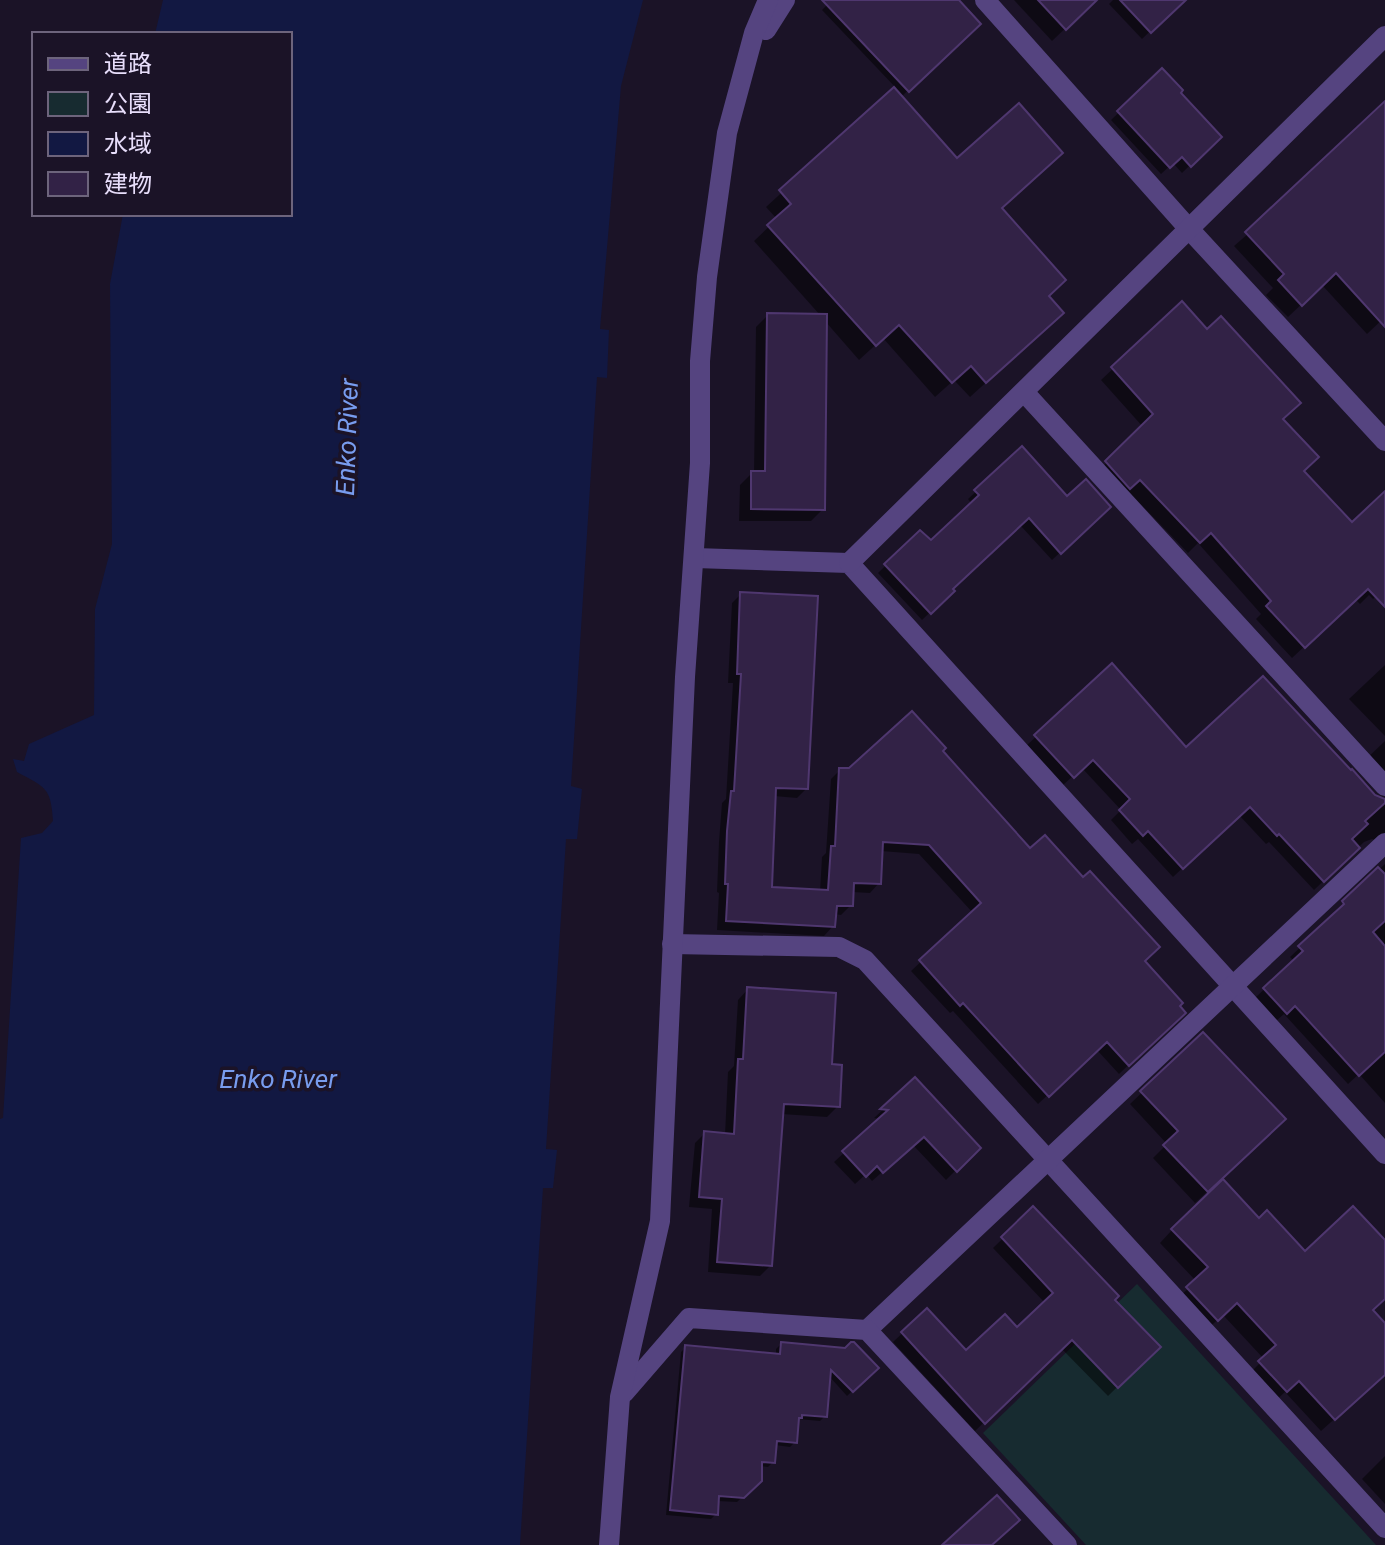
<svg xmlns="http://www.w3.org/2000/svg" width="1385" height="1545" font-family="Roboto,'Noto Sans JP',sans-serif">
<style>
.green{fill:#172b30}
.water{fill:#121842}
.shadow{fill:#0007}
.building{fill:#322246;stroke:#4f376f;stroke-width:2}
.lines{fill:none;stroke-linecap:round;stroke-linejoin:round}
.minor{stroke:#554480;stroke-width:20}
.labels{text-anchor:middle;dominant-baseline:central;stroke-width:7;stroke-linejoin:round;paint-order:stroke}
.water-label{font-size:26px;font-style:italic;fill:#789cee;stroke:#1b1327}
</style>
<rect width="100%" height="100%" fill="#1b1327"/>
<polygon class="green" points="1137,1284 1376,1545 1086,1545 983,1433"/>
<path class="water" d="M163 0H643L621 86 600 329 609 330 607 378 597 377 571 786 582 789 577 839H566L546 1149 557 1150 553 1188H543L520 1545H0V1119L3 1118 21 838 42 833 53 821C51 787 45 787 17 772L13 759 24 761 29 744 94 715 95 609 112 544 110 284 123 214H290V34H155Z"/>
<g class="shadow">
<polygon points="830,0 956,0 978,24 900,98 1000,209 1047,297 1046,328 970,397 954,380 935,397 883,338 859,360 825,321 823,509 811,521 739,521 740,485 752,473 754,473 756,327 768,315 820,315 754,241 777,219 766,207 896,88 822,10 831,1"/>
<polygon points="1014,0 1095,0 1052,41"/>
<polygon points="1113,0 1165,0 1173,9 1142,39 1109,4"/>
<polygon points="1162,71 1219,137 1182,173 1173,163 1161,174 1111,120"/>
<polygon points="1385,115 1385,319 1384,318 1367,334 1322,285 1288,317 1266,295 1273,288 1234,246"/>
<polygon points="1182,304 1281,420 1302,471 1352,525 1385,496 1385,588 1373,599 1369,595 1360,604 1355,599 1292,658 1256,619 1261,614 1198,543 1188,553 1127,490 1118,499 1095,474 1143,427 1101,380"/>
<polygon points="1022,449 1067,498 1109,507 1052,560 1020,525 950,590 952,591 922,620 878,573 920,532 930,543 972,504 968,499"/>
<polygon points="741,594 806,789 797,798 774,796 770,889 820,892 822,857 826,853 831,779 840,770 850,770 940,751 1030,851 1143,961 1183,1013 1119,1074 1097,1050 1038,1104 953,1011 950,1013 911,971 973,913 919,854 881,851 879,883 870,893 852,892 851,905 841,915 834,914 833,926 824,936 717,930 719,893 717,892 719,842 722,803 726,799 733,683 728,683 732,603"/>
<polygon points="1385,665 1385,736 1349,699"/>
<polygon points="1112,666 1186,750 1385,800 1385,843 1372,839 1364,842 1314,890 1269,842 1266,844 1239,815 1173,877 1138,839 1132,844 1111,820 1121,810 1082,768 1063,785 1026,746"/>
<polygon points="1385,741 1385,788 1363,762"/>
<polygon points="1385,864 1385,1103 1359,1074 1348,1084 1284,1014 1276,1021 1255,998 1294,961 1290,957 1336,914 1334,912"/>
<polygon points="748,989 830,1066 838,1106 827,1117 781,1114 771,1265 760,1276 708,1272 712,1209 689,1207 695,1143 705,1133 725,1135 728,1072 734,1066 738,1000"/>
<polygon points="1203,1034 1271,1131 1195,1203 1153,1158 1167,1144 1130,1104"/>
<polygon points="915,1080 978,1148 946,1180 913,1145 872,1181 866,1174 855,1184 834,1162 881,1119 874,1118"/>
<polygon points="1033,1209 1112,1300 1158,1347 1108,1396 1061,1348 975,1431 893,1342 927,1310 966,1353 1017,1330 1045,1303 993,1248"/>
<polygon points="1259,1221 1305,1254 1385,1251 1385,1297 1371,1310 1385,1326 1385,1374 1321,1431 1285,1392 1273,1403 1247,1376 1264,1359 1223,1315 1204,1332 1175,1301 1196,1281 1160,1243 1172,1230"/>
<polygon points="781,1344 876,1368 847,1396 829,1376 825,1416 820,1421 798,1419 795,1442 790,1447 775,1445 773,1462 768,1467 760,1466 760,1480 737,1502 717,1501 716,1514 711,1519 666,1515 681,1352 686,1347 776,1355 776,1349"/>
<polygon points="1385,1456 1385,1504 1362,1479"/>
</g>
<g class="building">
<polygon points="822,0 959,0 981,24 909,92"/>
<polygon points="1038,0 1097,0 1066,30"/>
<polygon points="1120,0 1186,0 1151,33"/>
<polygon points="1162,68 1183,90 1181,93 1222,137 1191,167 1182,157 1170,168 1117,111"/>
<polygon points="894,87 957,158 1019,103 1063,153 1002,208 1066,280 1049,296 1064,313 986,383 971,366 952,383 899,325 876,346 767,225 791,204 779,190"/>
<polygon points="1385,101 1385,327 1336,273 1302,306 1278,280 1284,274 1245,232"/>
<polygon points="1182,301 1207,329 1221,316 1301,403 1283,419 1319,457 1304,471 1352,522 1385,491 1385,607 1368,589 1305,648 1266,606 1271,601 1211,533 1200,543 1140,480 1130,489 1105,461 1153,414 1111,367"/>
<polygon points="767,313 827,314 825,510 751,509 751,471 765,471"/>
<polygon points="1022,446 1067,496 1086,479 1111,507 1061,554 1029,518 953,589 955,591 931,614 884,564 920,530 931,540 979,495 974,490"/>
<polygon points="740,592 818,596 808,789 776,788 772,887 828,890 831,846 835,846 839,768 849,768 912,711 946,748 943,751 1030,848 1045,835 1083,877 1090,871 1160,947 1145,961 1183,1003 1180,1006 1186,1013 1129,1066 1107,1042 1049,1097 963,1003 960,1006 919,960 981,903 929,845 883,842 881,884 854,883 853,906 837,906 835,927 726,921 728,884 725,884 727,831 731,791 734,791 741,674 737,674"/>
<polygon points="1112,663 1186,747 1263,676 1351,770 1352,769 1375,795 1385,799 1385,803 1365,821 1368,824 1352,839 1360,848 1324,882 1279,834 1277,836 1250,807 1183,869 1148,831 1143,836 1119,810 1130,799 1093,760 1074,778 1034,735"/>
<polygon points="1378,867 1385,874 1385,921 1373,932 1385,946 1385,1052 1359,1076 1295,1006 1287,1014 1263,988 1303,951 1298,946 1344,904 1342,901"/>
<polygon points="747,987 836,993 832,1064 842,1065 840,1107 784,1104 772,1266 717,1262 722,1199 699,1197 704,1131 734,1134 738,1059 743,1059"/>
<polygon points="1203,1032 1286,1119 1208,1192 1163,1145 1178,1131 1140,1091"/>
<polygon points="915,1077 981,1148 957,1172 924,1137 883,1173 877,1166 866,1177 842,1151 888,1110 880,1109"/>
<polygon points="1223,1179 1259,1218 1267,1210 1305,1251 1353,1206 1385,1240 1385,1299 1373,1310 1385,1323 1385,1375 1335,1420 1299,1381 1287,1392 1258,1361 1276,1345 1237,1303 1218,1321 1186,1287 1208,1267 1171,1229"/>
<polygon points="1033,1206 1119,1296 1115,1300 1161,1347 1118,1388 1072,1340 985,1424 901,1332 927,1308 966,1350 1005,1314 1017,1327 1053,1293 1001,1237"/>
<polygon points="781,1342 845,1348 851,1342 854,1342 879,1368 853,1392 831,1370 827,1417 802,1415 802,1418 799,1418 797,1443 777,1441 775,1463 762,1462 762,1481 744,1498 719,1496 718,1515 670,1510 685,1345 780,1354"/>
<polygon points="997,1495 1020,1520 992,1545 942,1545"/>
</g>
<g class="lines">
<g class="minor">
<polyline points="985,0 1190,230 1385,441"/>
<polyline points="766,30 785,0"/>
<polyline points="1024,392 1385,786"/>
<polyline points="695,558 849,563 1385,1154"/>
<polyline points="849,563 1385,36"/>
<polyline points="672,944 839,947 865,960 1385,1528"/>
<polyline points="867,1330 1385,843"/>
<polyline points="624,1393 689,1318 867,1330 1067,1545"/>
<polyline points="609,1545 620,1397 660,1221 685,677 700,463 700,361 707,277 727,133 754,33 768,0"/>
</g>
</g>
<g class="labels">
<g class="water-label">
<text transform="translate(347 437) rotate(-88)">Enko River</text>
<text x="278" y="1079">Enko River</text>
</g>
</g>
<rect x="32" y="32" width="260" height="184" fill="#1b1327" stroke="#6d647c" stroke-width="2"/>
<rect x="48" y="58" width="40" height="12" fill="#554480" stroke="#6d647c" stroke-width="2"/>
<text x="104" y="72" font-size="24" fill="#e8defb">道路</text>
<rect x="48" y="92" width="40" height="24" fill="#172b30" stroke="#6d647c" stroke-width="2"/>
<text x="104" y="112" font-size="24" fill="#e8defb">公園</text>
<rect x="48" y="132" width="40" height="24" fill="#121842" stroke="#6d647c" stroke-width="2"/>
<text x="104" y="152" font-size="24" fill="#e8defb">水域</text>
<rect x="48" y="172" width="40" height="24" fill="#322246" stroke="#6d647c" stroke-width="2"/>
<text x="104" y="192" font-size="24" fill="#e8defb">建物</text>
</svg>
